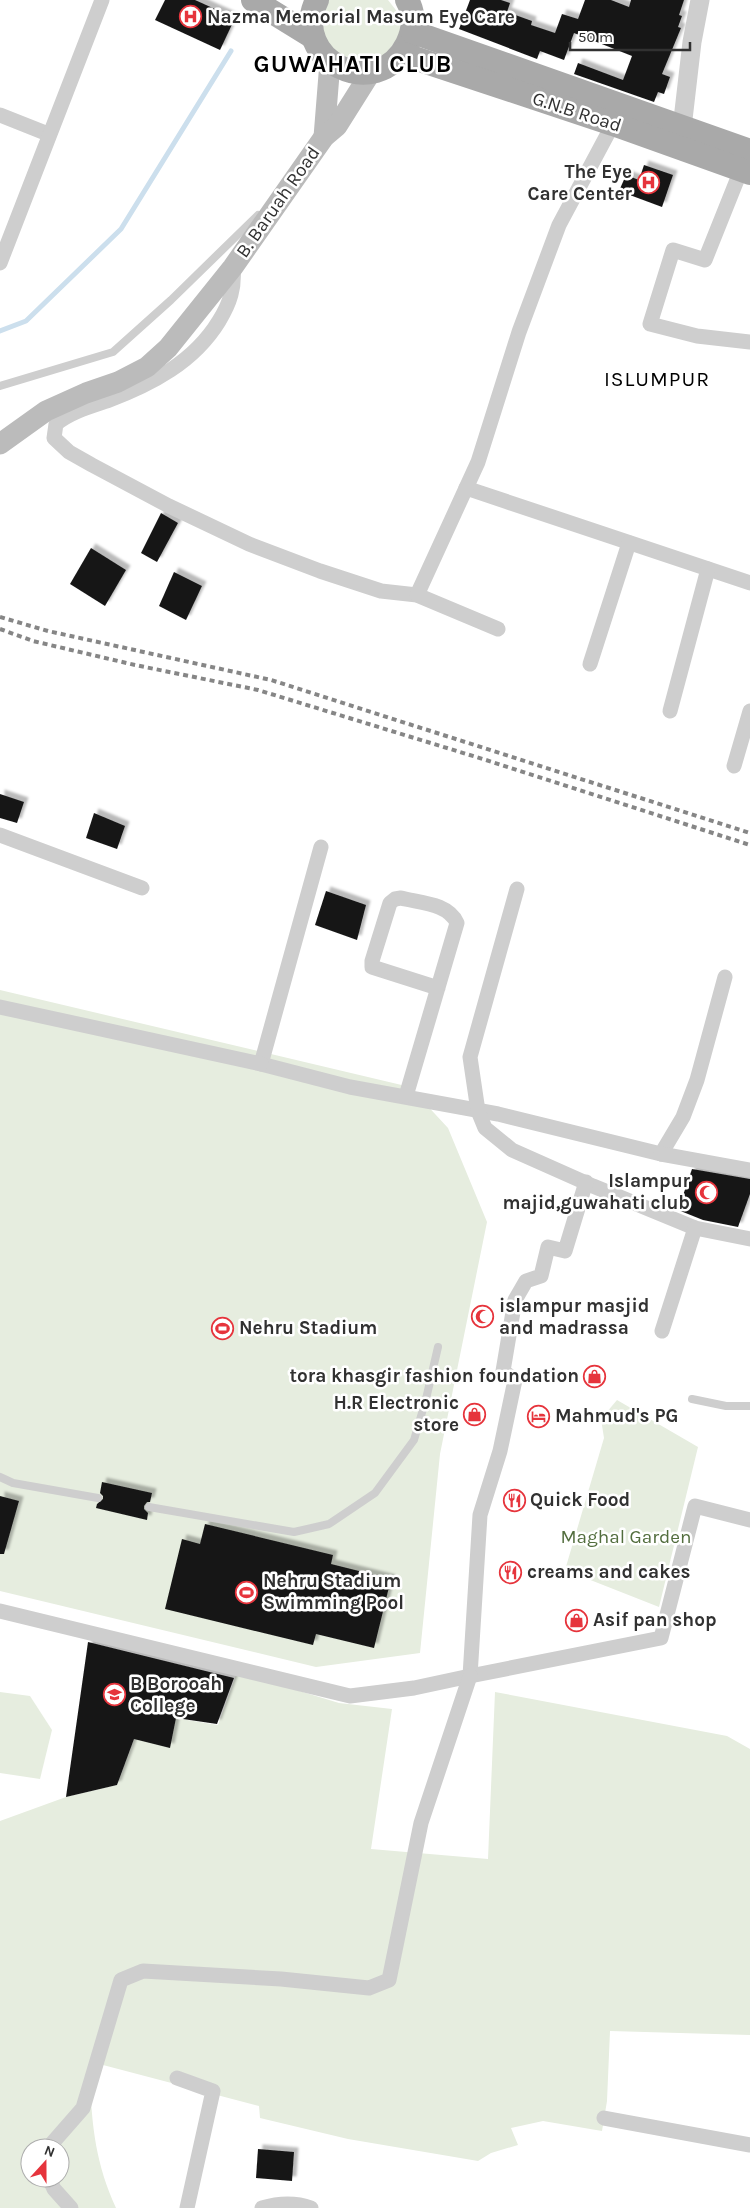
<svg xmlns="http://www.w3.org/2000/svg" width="750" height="2208" font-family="Karla,sans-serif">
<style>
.green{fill:#e6eddf;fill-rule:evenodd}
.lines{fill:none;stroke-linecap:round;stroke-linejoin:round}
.stream{stroke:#ccdfed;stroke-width:5}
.building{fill:#181818;filter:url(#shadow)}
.service{stroke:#cecece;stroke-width:8}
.minor{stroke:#cecece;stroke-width:15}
.tertiary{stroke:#cecece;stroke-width:19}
.secondary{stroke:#bbb;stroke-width:21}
.primary{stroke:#a9a9a9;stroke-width:24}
.rail{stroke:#868686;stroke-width:4;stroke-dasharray:5 4;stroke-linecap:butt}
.labels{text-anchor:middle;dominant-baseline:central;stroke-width:5;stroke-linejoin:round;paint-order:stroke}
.poi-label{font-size:19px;font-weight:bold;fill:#313131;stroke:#fff;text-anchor:start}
.street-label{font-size:19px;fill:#313131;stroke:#fff}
.park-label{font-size:19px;fill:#526d3d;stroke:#fff}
.quarter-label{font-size:21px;letter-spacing:1px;fill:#000;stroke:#fff}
.district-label{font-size:24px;font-weight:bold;letter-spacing:1px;fill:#000;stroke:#fff}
</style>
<defs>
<filter id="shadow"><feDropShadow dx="4.5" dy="-4.5" stdDeviation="1" flood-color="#0004"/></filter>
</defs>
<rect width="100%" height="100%" fill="#fff"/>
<g class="green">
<path d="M323 0H388L399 14 402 32 381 61C359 60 341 59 324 43Z"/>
<polygon points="0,990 410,1087 448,1128 487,1222 440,1454 420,1653 316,1667 0,1591"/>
<polygon points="617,1400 698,1447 659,1607 565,1570 604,1438 601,1419"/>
<path d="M237 1672 339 1703 392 1709 371 1849 488 1859 495 1692 727 1736 750 1749V2035L610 2031 607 2101 602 2131 543 2121 511 2128 518 2145 491 2153 478 2161 348 2139 260 2118 259 2106 103 2065 90 2081C92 2128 96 2164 116 2208H0V1821L66 1797 117 1785 134 1739 175 1718 218 1725ZM30 2148H60V2178H30Z"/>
<polygon points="0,1692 30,1696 52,1730 40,1779 0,1773"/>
</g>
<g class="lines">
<polyline class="stream" points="0,331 26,321 121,229 231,51"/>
</g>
<g class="building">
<polygon points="165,0 195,0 235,18 220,50 155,20"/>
<polygon points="470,0 501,0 510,3 507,12 532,21 531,25 555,33 562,14 578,19 585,0 611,0 629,7 631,0 684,0 679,15 682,16 678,27 681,28 662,74 670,77 664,94 658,92 654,102 574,74 578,63 623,80 632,56 574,33 564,60 540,51 537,59 459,29"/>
<polygon points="644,165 673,175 662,207 619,191 626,175 639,180"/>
<polygon points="161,513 178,523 157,562 141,553"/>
<polygon points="91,548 126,570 105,606 70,584"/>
<polygon points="174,572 202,586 186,620 159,606"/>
<polygon points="0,794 24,802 17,823 0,818"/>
<polygon points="94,813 125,826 117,849 86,838"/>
<polygon points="326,891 366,905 357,940 315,925"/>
<polygon points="692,1169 750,1179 750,1194 738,1227 703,1220 678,1210"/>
<polygon points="102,1482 152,1493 150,1502 147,1502 144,1506 144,1509 148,1513 147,1520 96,1508 97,1504 103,1499 103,1496 100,1493"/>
<polygon points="0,1496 19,1501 4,1554 0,1554"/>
<polygon points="205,1524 333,1555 331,1564 391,1579 374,1648 316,1634 313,1645 165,1609 182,1539 200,1544"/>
<polygon points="88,1642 234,1678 217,1724 176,1718 170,1748 134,1739 117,1785 66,1797"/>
<polygon points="258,2149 294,2152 292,2181 256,2178"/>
</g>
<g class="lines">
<g class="service">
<polyline points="0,386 113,352 171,300 258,215"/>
<polyline points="692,1399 726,1406 750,1406"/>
<polyline points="0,1477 13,1483 98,1498"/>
<polyline points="149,1507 294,1532 329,1524 375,1493 414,1440 426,1399 438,1347"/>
</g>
<g class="minor">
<polyline points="0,115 48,134"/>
<polyline points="741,170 705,260 673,250 650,324 697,336 750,342"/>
<polyline points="0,263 102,0"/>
<path d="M233 267C235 288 230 303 219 321 194 362 152 384 107 401 89 407 71 412 56 424L54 438 69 452 92 465 169 506 249 544 320 571 381 591 417 595 498 629"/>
<polyline points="466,488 750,583"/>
<polyline points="417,595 478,462 519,332 559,225 613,124"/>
<polyline points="590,664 629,543"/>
<polyline points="670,711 708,569"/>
<polyline points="734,766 750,711"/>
<polyline points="0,835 142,888"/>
<polyline points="321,847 261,1064 350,1087 498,1114 661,1154 683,1117 697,1080 725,977"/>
<polyline points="517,889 470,1057 478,1111 485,1128 512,1150 593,1186 695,1228 750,1239"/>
<polyline points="0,1007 261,1064"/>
<path d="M406 1096 457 923C448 903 420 903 401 898L395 899 390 903 372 961V967L438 988"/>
<polyline points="661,1154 750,1170"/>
<polyline points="586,1182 565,1251 548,1247 541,1276 526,1281 515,1300 503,1371 515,1380 500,1451 480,1515 470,1676 661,1638 695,1506 750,1520"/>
<polyline points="662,1331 695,1228"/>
<polyline points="0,1611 350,1696 414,1688 470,1676"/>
<polyline points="177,2078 213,2091 187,2208"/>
<polyline points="604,2118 750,2145"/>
<polyline points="48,2148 83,2108 121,1980 143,1971 281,1979 369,1988 389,1980 421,1823 470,1676"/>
<polyline points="49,2178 54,2189 71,2208"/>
<path d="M262 2208C279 2203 294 2202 311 2208"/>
</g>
<polyline class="tertiary" points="682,128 692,42 700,0"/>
<g class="secondary">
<polyline points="324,137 330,62"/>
<polyline points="0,444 46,411 86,393 118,382 147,367 168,348 233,267 324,137 337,126 371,72"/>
</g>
<g class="primary">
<polyline points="253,0 313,37"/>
<path d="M317 0C288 60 377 104 407 44 414 30 415 14 407 0"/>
<polyline points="413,32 750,151"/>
<polyline points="402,54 613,124 750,173"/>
</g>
<g class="rail">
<polyline points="0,617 48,631 271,680 750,833"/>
<polyline points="0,629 33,641 135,665 258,690 486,760 750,845"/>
</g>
</g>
<defs>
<symbol id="hospital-ring" viewBox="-11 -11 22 22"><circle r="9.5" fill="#fff" stroke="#e6343c" stroke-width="1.5"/><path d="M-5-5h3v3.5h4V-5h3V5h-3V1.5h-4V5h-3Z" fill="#e6343c"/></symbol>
<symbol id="mosque-ring" viewBox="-11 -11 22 22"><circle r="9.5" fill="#fff" stroke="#e6343c" stroke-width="1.5"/><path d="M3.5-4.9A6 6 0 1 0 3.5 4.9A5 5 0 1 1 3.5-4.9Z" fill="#e6343c"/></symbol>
<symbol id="stadium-ring" viewBox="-11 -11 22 22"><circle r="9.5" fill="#fff" stroke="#e6343c" stroke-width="1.5"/><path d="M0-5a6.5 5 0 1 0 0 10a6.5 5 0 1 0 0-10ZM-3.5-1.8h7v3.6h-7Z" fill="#e6343c"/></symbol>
<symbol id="shop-ring" viewBox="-11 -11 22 22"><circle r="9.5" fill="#fff" stroke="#e6343c" stroke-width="1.5"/><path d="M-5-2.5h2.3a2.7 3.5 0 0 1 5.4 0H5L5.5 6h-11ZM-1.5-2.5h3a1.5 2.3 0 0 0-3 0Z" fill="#e6343c"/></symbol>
<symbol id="hotel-ring" viewBox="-11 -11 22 22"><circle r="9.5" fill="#fff" stroke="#e6343c" stroke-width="1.5"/><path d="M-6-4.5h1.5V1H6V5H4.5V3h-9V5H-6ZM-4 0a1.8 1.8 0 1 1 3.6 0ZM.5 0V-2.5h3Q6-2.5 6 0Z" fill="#e6343c"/></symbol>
<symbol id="restaurant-ring" viewBox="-11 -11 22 22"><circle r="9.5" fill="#fff" stroke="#e6343c" stroke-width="1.5"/><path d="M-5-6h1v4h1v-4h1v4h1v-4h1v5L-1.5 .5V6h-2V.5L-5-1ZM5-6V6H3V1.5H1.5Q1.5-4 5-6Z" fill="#e6343c"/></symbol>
<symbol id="university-ring" viewBox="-11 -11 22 22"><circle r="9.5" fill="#fff" stroke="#e6343c" stroke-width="1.5"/><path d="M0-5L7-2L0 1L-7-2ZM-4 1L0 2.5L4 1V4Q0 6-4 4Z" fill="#e6343c"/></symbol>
</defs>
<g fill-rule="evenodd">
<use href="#hospital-ring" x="178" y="4" width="25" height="25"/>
<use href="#hospital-ring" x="636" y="170" width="25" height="25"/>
<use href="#mosque-ring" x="694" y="1180" width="25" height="25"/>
<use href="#mosque-ring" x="470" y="1304" width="25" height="25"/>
<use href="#stadium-ring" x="210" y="1316" width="25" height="25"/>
<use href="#shop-ring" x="582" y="1364" width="25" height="25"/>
<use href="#shop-ring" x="462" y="1402" width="25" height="25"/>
<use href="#hotel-ring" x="526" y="1404" width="25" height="25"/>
<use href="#restaurant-ring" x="502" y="1488" width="25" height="25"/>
<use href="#restaurant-ring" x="498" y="1560" width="25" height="25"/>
<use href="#stadium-ring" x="234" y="1580" width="25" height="25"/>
<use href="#shop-ring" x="564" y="1608" width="25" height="25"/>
<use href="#university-ring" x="102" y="1682" width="25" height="25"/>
</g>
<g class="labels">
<g class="poi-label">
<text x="207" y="17">Nazma Memorial Masum Eye Care</text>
<text x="632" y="172" text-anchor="end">The Eye<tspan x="632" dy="22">Care Center</tspan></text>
<text x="690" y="1181" text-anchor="end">Islampur<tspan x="690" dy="22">majid,guwahati club</tspan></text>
<text x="499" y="1306">islampur masjid<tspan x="499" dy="22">and madrassa</tspan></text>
<text x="239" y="1328">Nehru Stadium</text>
<text x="579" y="1376" text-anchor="end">tora khasgir fashion foundation</text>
<text x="459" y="1403" text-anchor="end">H.R Electronic<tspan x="459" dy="22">store</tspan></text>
<text x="555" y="1416">Mahmud's PG</text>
<text x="530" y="1500">Quick Food</text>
<text x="527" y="1572">creams and cakes</text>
<text x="263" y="1581">Nehru Stadium<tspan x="263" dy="22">Swimming Pool</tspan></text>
<text x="593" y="1620">Asif pan shop</text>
<text x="130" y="1684">B Borooah<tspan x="130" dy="22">College</tspan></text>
</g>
<g class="street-label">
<text transform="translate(577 112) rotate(18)">G.N.B Road</text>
<text transform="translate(278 202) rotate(-55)">B. Baruah Road</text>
</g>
<g class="park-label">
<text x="626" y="1537">Maghal Garden</text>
</g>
<g class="quarter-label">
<text x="657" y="379">ISLUMPUR</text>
</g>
<g class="district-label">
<text x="353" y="64">GUWAHATI CLUB</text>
</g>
</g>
<g transform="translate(45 2163) rotate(21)"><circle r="24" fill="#ffffff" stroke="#adadad"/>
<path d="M0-4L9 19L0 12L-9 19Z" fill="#e6343c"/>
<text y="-8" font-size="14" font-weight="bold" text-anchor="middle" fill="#313131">N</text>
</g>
<path d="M570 42v8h120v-8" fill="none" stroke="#313131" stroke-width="2.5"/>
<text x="578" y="42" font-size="15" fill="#313131" stroke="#ffffff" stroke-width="4" paint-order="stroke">50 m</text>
</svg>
